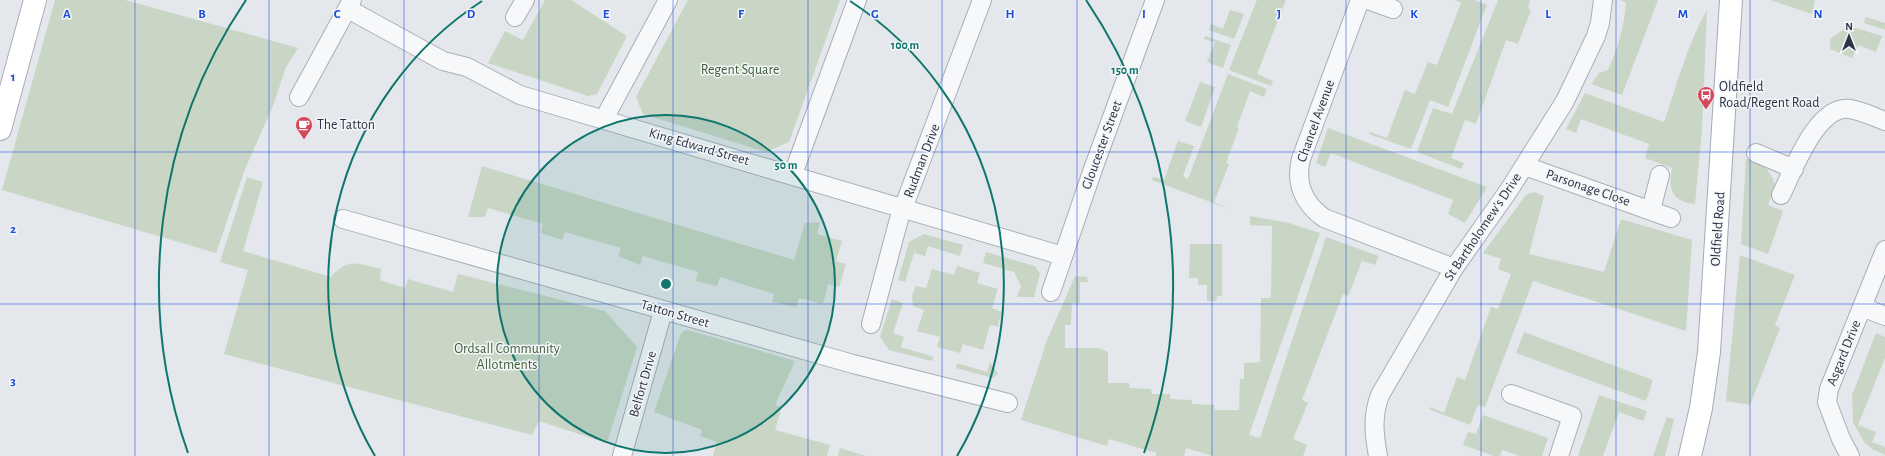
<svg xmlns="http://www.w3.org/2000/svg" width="1885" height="456" font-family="'Alegreya Sans',sans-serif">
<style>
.green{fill:#c9d6c5}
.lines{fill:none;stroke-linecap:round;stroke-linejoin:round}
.street-casing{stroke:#a9aeb7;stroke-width:20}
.secondary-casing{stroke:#a9aeb7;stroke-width:24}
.primary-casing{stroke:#a3abb8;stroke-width:24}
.street{stroke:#f7f8fa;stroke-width:18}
.secondary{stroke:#fff;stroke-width:22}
.primary{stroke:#fff;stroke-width:22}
.grid{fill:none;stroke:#1d4ed8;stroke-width:1;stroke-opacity:0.55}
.ring{fill:none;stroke:#0f766e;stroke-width:2}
.labels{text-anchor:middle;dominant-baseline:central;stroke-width:3;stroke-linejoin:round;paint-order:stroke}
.park-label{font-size:14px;fill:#3f6138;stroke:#f4f6f9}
.poi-label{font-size:14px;fill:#2b3445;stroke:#f4f6f9;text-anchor:start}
.street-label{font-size:14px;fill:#2b3445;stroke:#f4f6f9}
.grid-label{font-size:13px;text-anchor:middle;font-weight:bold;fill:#1d4ed8;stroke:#f4f6f9;stroke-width:3;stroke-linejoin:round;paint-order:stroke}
.centre{fill:#0f766e;stroke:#f4f6f9;stroke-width:2}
.ring-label{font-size:12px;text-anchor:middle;font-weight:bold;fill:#0f766e;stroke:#f4f6f9;stroke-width:3;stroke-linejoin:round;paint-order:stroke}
</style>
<rect width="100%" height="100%" fill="#e4e7ec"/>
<g class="green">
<polygon points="55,0 125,0 298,48 286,67 273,106 245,169 216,253 2,190"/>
<polygon points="545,0 571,0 627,36 597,94 588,96 488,63 505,31 523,40"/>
<polygon points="688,0 840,0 789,142 766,152 643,114 636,97"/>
<polygon points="1257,0 1286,0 1257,74 1273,81 1271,86 1229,70"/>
<polygon points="1455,0 1475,0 1487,5 1448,107 1430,100 1411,149 1369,134 1370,132 1387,138 1405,90 1415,94 1428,62 1437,65 1461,3"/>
<polygon points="1498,0 1530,0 1528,8 1531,10 1518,44 1506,40 1476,124 1465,120 1451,158 1464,163 1461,169 1417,152 1433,108 1452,114"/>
<path d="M1621 0H1658L1622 95 1591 84 1599 73 1608 70C1618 48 1624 27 1626 3Z"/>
<polygon points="1770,0 1815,0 1812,14"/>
<polygon points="1230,10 1244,14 1234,39 1209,30 1211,24 1223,29"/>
<path d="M1707 10 1702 129 1695 204C1671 202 1668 188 1672 168L1645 158 1649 144 1581 119 1576 133 1566 129 1585 93 1664 122C1677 84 1687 45 1707 10Z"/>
<polygon points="1866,17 1885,23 1885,30 1864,23"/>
<polygon points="1856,28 1882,36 1876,52 1858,45 1852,58 1830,49 1830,39 1844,29"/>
<polygon points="1205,36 1231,45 1223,68 1207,62 1215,42 1204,39"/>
<polygon points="1228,74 1267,89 1264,97 1250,91 1237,127 1239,128 1226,163 1229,164 1214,202 1229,209 1152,180 1153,177 1164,180 1178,141 1194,146 1183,176 1188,179"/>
<polygon points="1200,82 1215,87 1201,127 1185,121"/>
<polygon points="1328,128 1487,187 1465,223 1448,214 1453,200 1331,153 1325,167 1316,163"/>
<path d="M1746 159C1761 161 1771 170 1775 185L1768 205 1783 211 1768 254 1741 244Z"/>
<polygon points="482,166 794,260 805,223 820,222 817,234 842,241 836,261 846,264 839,287 828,284 823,304 799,298 796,307 772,302 774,294 720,277 717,286 696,281 698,272 643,256 640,265 618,256 621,248 565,232 562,240 541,233 543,224 488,208 485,217 468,217"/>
<path d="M247 177 263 182 243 251 331 277C349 257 357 264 381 269L380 280 405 288 408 279 453 292 458 274 605 311 637 347 607 443 539 421 532 435 224 354 248 270 220 262Z"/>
<polygon points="1534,192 1544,196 1529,254 1604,272 1621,219 1692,240 1686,331 1533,281 1485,407 1478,405 1470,425 1429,409 1430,407 1444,413 1457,377 1465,380 1491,307 1498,309 1511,274 1498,269 1501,259 1483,253 1526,195"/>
<polygon points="1250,216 1289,223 1320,233 1249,435 1260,438 1326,237 1379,256 1375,265 1362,261 1348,296 1343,294 1302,400 1308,403 1293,439 1307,445 1303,456 1212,456 1186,448 1184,456 1156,456 1156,453 1109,439 1107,446 1021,420 1047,340 1075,276 1087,277 1088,282 1080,282 1080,303 1072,303 1071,325 1065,325 1065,348 1099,348 1108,352 1108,383 1129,383 1130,388 1151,389 1152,394 1170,394 1170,399 1192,400 1192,404 1214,405 1215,410 1239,410 1240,379 1244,379 1244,363 1260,362 1261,298 1271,298 1272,226 1250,225"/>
<polygon points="924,234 963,245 960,256 928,246 925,256 914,253 905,282 898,280 909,242"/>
<polygon points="1190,244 1222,244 1222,296 1217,296 1216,301 1207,301 1207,285 1198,285 1198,278 1189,278"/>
<polygon points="986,252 1035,266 1040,274 1034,297 1017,297 1021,286 1014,272 983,263"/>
<polygon points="1740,255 1795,275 1775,325 1780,328 1750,405 1726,401"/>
<polygon points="957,266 980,273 977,283 998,289 992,308 1002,312 998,324 1000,327 990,325 983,350 963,344 960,353 937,347 940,337 917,331 924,310 913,306 912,296 916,286 926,288 932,269 954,275"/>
<polygon points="892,299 903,303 893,333 904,337 901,347 934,357 932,361 889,350 880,337"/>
<polygon points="688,330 795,361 775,405 782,407 775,430 830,445 827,456 713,456 717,442 700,436 702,430 654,412 680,336 683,331"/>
<polygon points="1524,332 1653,380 1646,401 1516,353"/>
<polygon points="1876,333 1885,337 1885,358 1858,425 1876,432 1872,442 1885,447 1885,455 1872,449 1864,442 1853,422 1852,395"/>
<polygon points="990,362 998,374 993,378 956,368 957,363 987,372"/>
<polygon points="1599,395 1647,411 1643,421 1619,412 1603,456 1578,456"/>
<polygon points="1483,415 1548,438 1542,456 1519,456 1502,450 1500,456 1494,456 1463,445 1468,432 1476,434"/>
<polygon points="1667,417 1674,419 1665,456 1653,456"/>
<polygon points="840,448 866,456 838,456"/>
</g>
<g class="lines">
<defs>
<g id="street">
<path d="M1360 0 1301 159C1295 183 1303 203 1324 218L1454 268"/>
<polyline points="1368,0 1393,9"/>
<polyline points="348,9 443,61 467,67 520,95 1063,256"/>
<polyline points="515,17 525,0"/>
<polyline points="299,97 352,0"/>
<polyline points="604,119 668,0"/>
<polyline points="1756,153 1794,169"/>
<polyline points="1525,166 1671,218"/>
<polyline points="793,174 857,0"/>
<path d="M1781 195C1793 171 1817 104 1850 109 1862 111 1874 117 1885 121"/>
<polyline points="1651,210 1660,175"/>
<polyline points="343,219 853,364 1008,403"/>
<polyline points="1051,292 1093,169 1155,0"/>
<polyline points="1862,307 1885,316"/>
<polyline points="871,324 899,219 982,0"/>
<polyline points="1511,394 1572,416 1559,456"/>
<polyline points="622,456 663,311"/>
<path d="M1378 456C1374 434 1372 416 1380 395L1454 268 1509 190 1565 101 1596 36 1600 23 1603 0"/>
<polyline points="1850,456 1841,439 1827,402 1829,389 1885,250"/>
</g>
<polyline id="secondary" points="0,129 35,0"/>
<polyline id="primary" points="1690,456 1701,408 1709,352 1731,0"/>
</defs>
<use href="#street" class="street-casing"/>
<use href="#secondary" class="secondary-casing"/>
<use href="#primary" class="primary-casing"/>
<use href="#street" class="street"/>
<use href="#secondary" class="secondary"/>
<use href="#primary" class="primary"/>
</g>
<path class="grid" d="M135 0V456M269 0V456M404 0V456M539 0V456M673 0V456M808 0V456M942 0V456M1077 0V456M1212 0V456M1346 0V456M1481 0V456M1616 0V456M1750 0V456M0 152H1885M0 304H1885"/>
<circle cx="666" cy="284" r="169" fill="#0f766e" fill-opacity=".12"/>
<g class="ring">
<circle cx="666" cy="284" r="169"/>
<path d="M375 456A338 338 0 0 1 482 1M850 1A338 338 0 0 1 957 456"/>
<path d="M188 453A507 507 0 0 1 246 0M1086 0A507 507 0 0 1 1144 453"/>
</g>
<defs>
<symbol id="bus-pin" viewBox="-11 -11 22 30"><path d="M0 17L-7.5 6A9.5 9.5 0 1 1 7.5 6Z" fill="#d1495b" stroke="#f4f6f9"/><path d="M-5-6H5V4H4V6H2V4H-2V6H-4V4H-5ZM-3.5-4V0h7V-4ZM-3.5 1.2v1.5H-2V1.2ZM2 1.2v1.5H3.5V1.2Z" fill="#fff"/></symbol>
<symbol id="cafe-pin" viewBox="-11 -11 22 30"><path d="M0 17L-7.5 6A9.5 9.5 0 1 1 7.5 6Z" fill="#d1495b" stroke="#f4f6f9"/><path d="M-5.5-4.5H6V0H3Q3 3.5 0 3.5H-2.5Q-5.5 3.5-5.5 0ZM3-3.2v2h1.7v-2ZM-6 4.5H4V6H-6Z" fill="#fff"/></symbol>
</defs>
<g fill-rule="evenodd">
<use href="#bus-pin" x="1696" y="85" width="20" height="27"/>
<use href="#cafe-pin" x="294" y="115" width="20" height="27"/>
</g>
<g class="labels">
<g class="park-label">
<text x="740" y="70">Regent Square</text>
<text x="507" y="349">Ordsall Community<tspan x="507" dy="16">Allotments</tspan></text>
</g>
<g class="poi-label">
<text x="1719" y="87">Oldfield<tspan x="1719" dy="16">Road/Regent Road</tspan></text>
<text x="317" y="125">The Tatton</text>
</g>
<g class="street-label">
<text transform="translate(1316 121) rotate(-70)">Chancel Avenue</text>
<text transform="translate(1102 145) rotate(-70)">Gloucester Street</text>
<text transform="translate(699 147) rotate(16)">King Edward Street</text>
<text transform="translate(922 161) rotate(-69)">Rudman Drive</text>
<text transform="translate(1588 188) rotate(19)">Parsonage Close</text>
<text transform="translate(1483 227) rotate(-56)">St Bartholomew's Drive</text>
<text transform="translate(1718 229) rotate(-86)">Oldfield Road</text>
<text transform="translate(675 314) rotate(16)">Tatton Street</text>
<text transform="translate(1844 353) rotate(-68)">Asgard Drive</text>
<text transform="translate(643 384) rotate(-74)">Belfort Drive</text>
</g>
</g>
<g class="grid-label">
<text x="67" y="18">A</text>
<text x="202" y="18">B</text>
<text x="337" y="18">C</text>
<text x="471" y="18">D</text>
<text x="606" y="18">E</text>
<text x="741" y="18">F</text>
<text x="875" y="18">G</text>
<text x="1010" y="18">H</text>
<text x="1144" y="18">I</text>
<text x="1279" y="18">J</text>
<text x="1414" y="18">K</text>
<text x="1548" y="18">L</text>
<text x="1683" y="18">M</text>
<text x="1818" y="18">N</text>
<text x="13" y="81">1</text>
<text x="13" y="233">2</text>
<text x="13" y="385">3</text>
</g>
<circle cx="666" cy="284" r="6" class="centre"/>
<g class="ring-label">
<text x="905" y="49">100 m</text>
<text x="1125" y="74">150 m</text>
<text x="786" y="169">50 m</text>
</g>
<g transform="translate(1849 36)" stroke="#f4f6f9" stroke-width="3" paint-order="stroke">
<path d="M0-3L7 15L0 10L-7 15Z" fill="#2b3445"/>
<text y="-6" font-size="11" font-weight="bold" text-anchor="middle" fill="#2b3445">N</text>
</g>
</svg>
